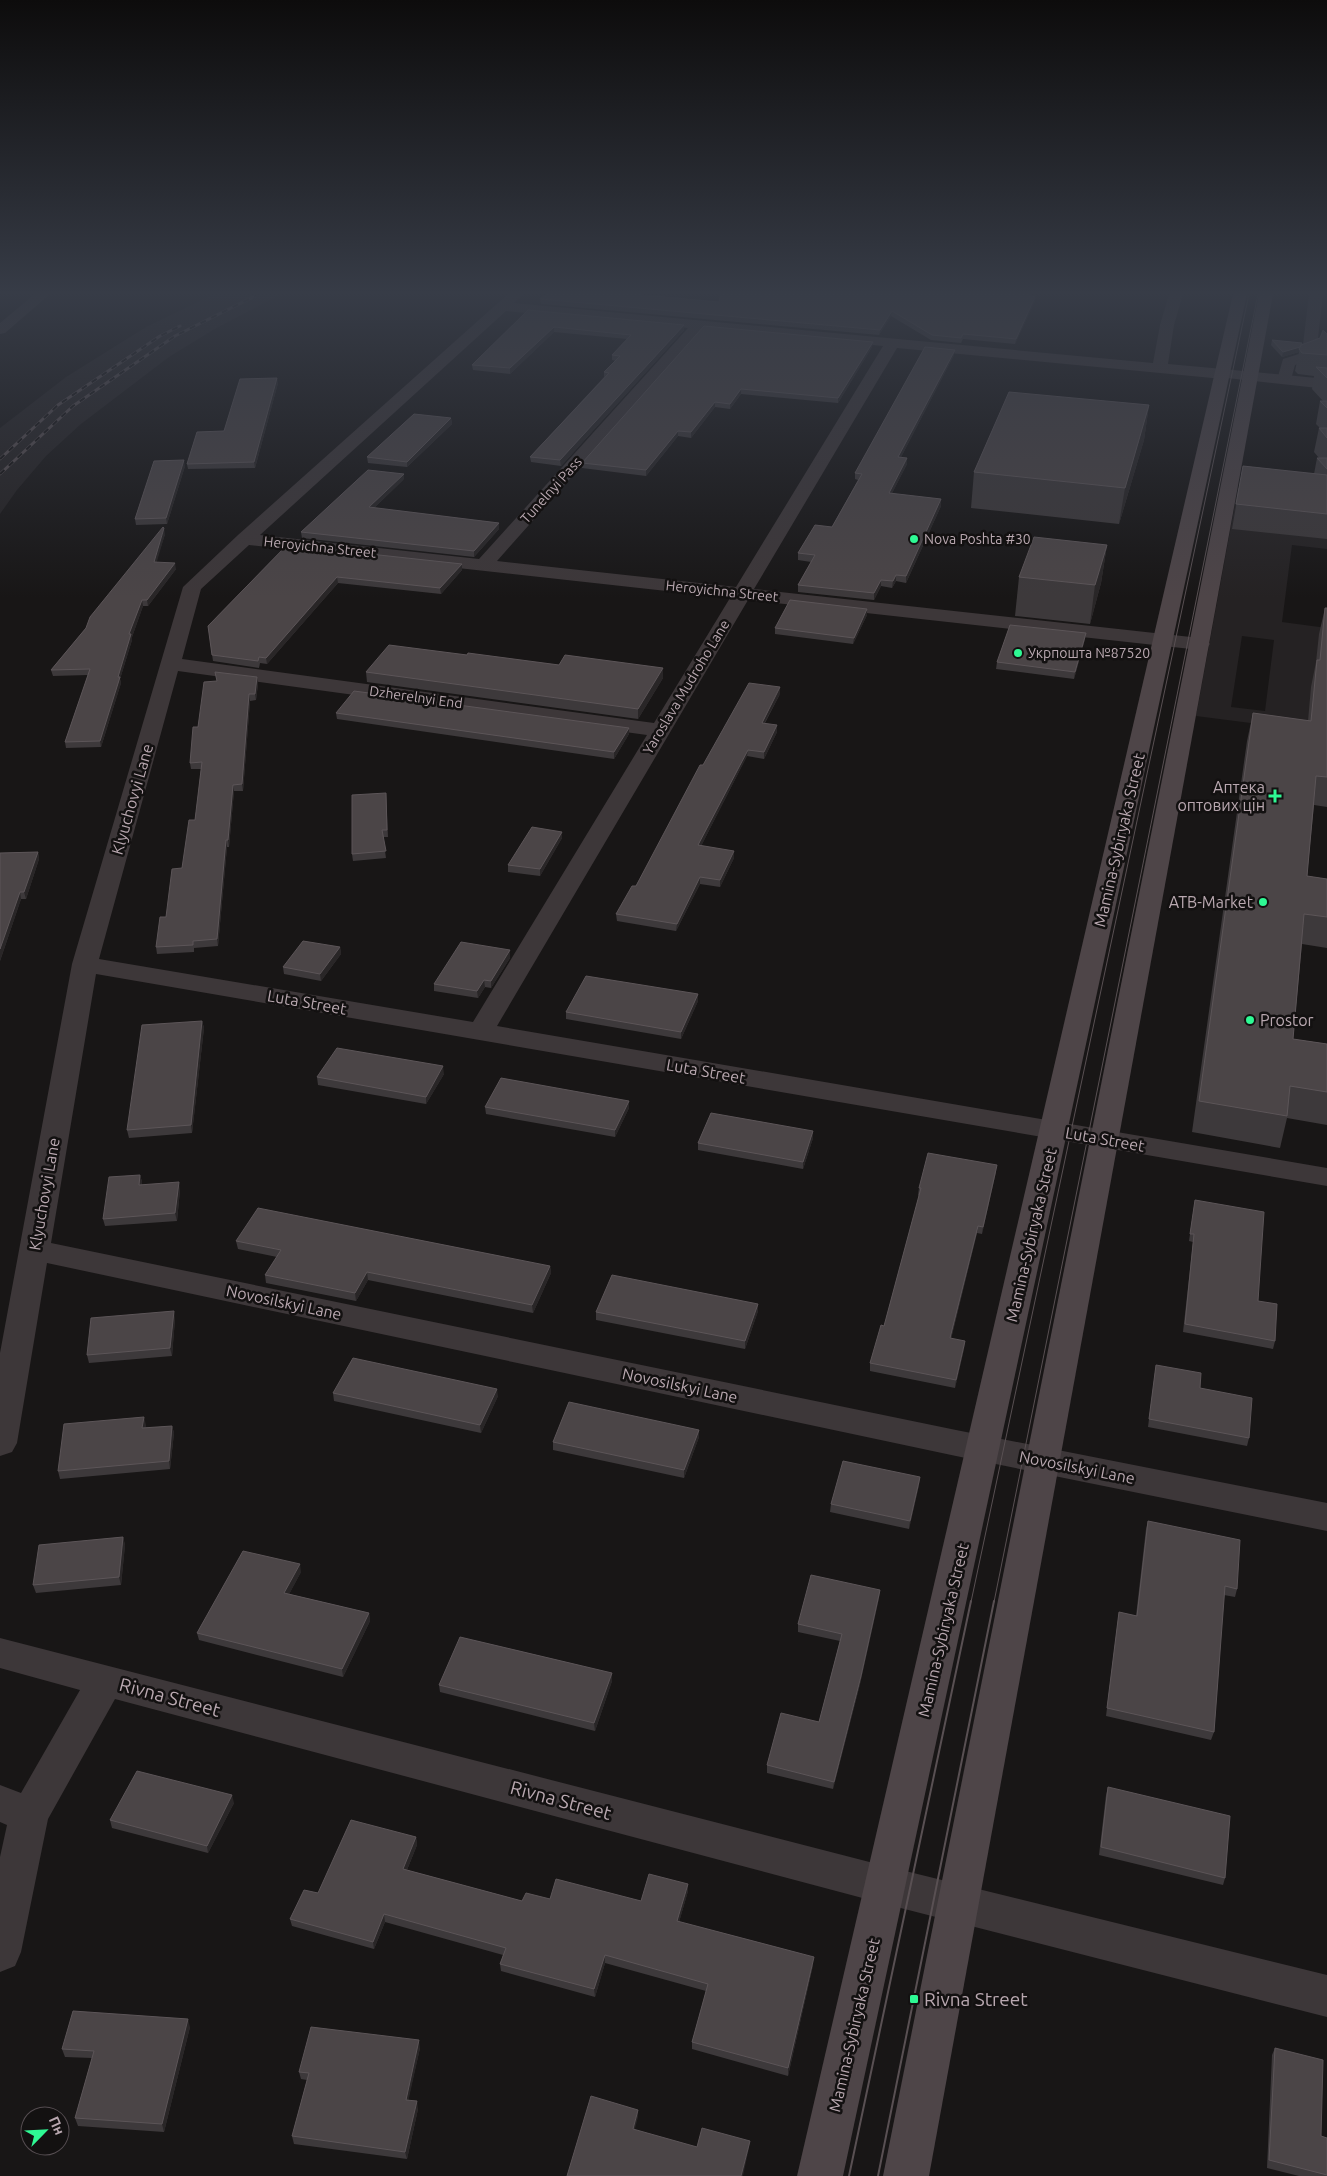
<svg xmlns="http://www.w3.org/2000/svg" width="1327" height="2176" font-family="Ubuntu,sans-serif">
<style>
.built{fill:#252223;fill-rule:evenodd}
.lines{fill:none;stroke-linecap:round;stroke-linejoin:round}
.minor{fill:#3d3739;fill-rule:evenodd}
.tertiary{fill:#3d3739;fill-rule:evenodd}
.secondary{fill:#4e4548;fill-rule:evenodd}
.tram-far1{stroke:#595053;stroke-width:1}
.tram{stroke:#595053;stroke-width:2}
.rail-casing{stroke:#595053;stroke-width:3}
.rail{stroke:#131111;stroke-width:2;stroke-dasharray:6;stroke-linecap:butt}
.wall{fill:#3d393b}
.shaded-wall{fill:#292627}
.building{fill:#4b4547;stroke:#5c5558}
.poi-dot{fill:#2ef994;stroke:#131111;stroke-width:2}
.labels{text-anchor:middle;dominant-baseline:central;stroke-width:5;stroke-linejoin:round;paint-order:stroke}
.far-street-label{font-size:14px;fill:#b9a8b0;stroke:#131111}
.far-poi-label{font-size:14px;fill:#b9a8b0;stroke:#131111;text-anchor:start}
.poi-label{font-size:16px;fill:#b9a8b0;stroke:#131111;text-anchor:end}
.street-label{font-size:16px;fill:#b9a8b0;stroke:#131111}
.near-street-label{font-size:19px;fill:#b9a8b0;stroke:#131111}
.near-poi-label{font-size:19px;fill:#b9a8b0;stroke:#131111;text-anchor:start}
</style>
<rect width="100%" height="100%" fill="#181616"/>
<g class="built">
<polygon points="214,294 281,294 213,330 169,357 81,424 46,456 17,490 0,514 0,428 66,377 146,327"/>
<path d="M1238 488 1319 496 1327 535V549L1292 545 1282 622 1327 628V733L1196 716ZM1242 636 1274 640 1265 711 1231 707Z"/>
</g>
<g class="lines">
<g class="minor">
<polygon points="35,294 50,294 5,333 0,334 0,323"/>
<path d="M508 294H523L514 303 1153 363 1160 325 1169 294H1183L1174 325 1168 364 1223 369 1228 371 1231 374 1228 377 1223 379 897 348 754 589 1200 638 1207 640 1210 644 1207 648 1200 650 748 600 497 1026 1327 1168V1186L96 974 51 1243 956 1430 1327 1503V1531L956 1456 47 1263 17 1443 12 1452 0 1456V1353L72 964 183 587 238 535ZM506 311 688 328 479 559 260 535ZM703 329 883 346 736 587 497 561ZM249 545 730 598 654 723 182 659 201 589ZM178 671 647 735 473 1022 99 959Z"/>
<polygon points="1309,294 1323,294 1316,356 1314,359 1295,365 1290,383 1280,383 1277,380 1283,359 1302,353"/>
<polygon points="0,1638 885,1866 900,1872 906,1885 900,1898 885,1904 115,1699 48,1819 21,1952 15,1966 0,1972 0,1857 7,1825 0,1822 0,1785 21,1793 80,1690 0,1668"/>
</g>
<g class="tertiary">
<polygon points="1223,369 1327,379 1327,389 1218,377 1215,374 1218,371"/>
<polygon points="885,1866 1327,1975 1327,2017 885,1904 870,1898 864,1885 870,1872"/>
</g>
<g class="secondary">
<polygon points="1233,294 1247,294 843,2176 797,2176"/>
<polygon points="1259,294 1273,294 929,2176 883,2176"/>
</g>
<g class="tram-far1">
<polyline points="971,1602 1249,294"/>
<polyline points="994,1602 1258,294"/>
</g>
<g class="tram">
<polyline points="849,2176 971,1601"/>
<polyline points="878,2176 994,1601"/>
</g>
<defs>
<g id="rail">
<polyline points="0,459 58,405 160,336 180,326"/>
<polyline points="0,474 73,406 175,336 259,294"/>
</g>
</defs>
<use href="#rail" class="rail-casing"/>
<use href="#rail" class="rail"/>
</g>
<g class="wall">
<polygon points="1035,297 1035,301 1015,344 963,339 961,343 931,340 891,316 879,335 541,304 540,299 719,302"/>
<polygon points="528,310 684,325 684,330 561,466 531,462 530,457 604,377 604,372 616,361 612,360 612,355 627,339 554,332 510,374 473,370 472,365"/>
<polygon points="704,326 873,342 872,347 838,403 741,394 730,409 715,407 691,438 678,436 646,476 582,468 582,463"/>
<polygon points="1327,334 1327,539 1232,529 1243,466 1314,474 1317,458 1319,458 1314,452 1319,428 1320,428 1316,424 1320,401 1323,401 1312,389 1314,376 1298,374 1295,371 1299,352 1282,357 1271,345 1272,340 1301,345 1320,338"/>
<polygon points="954,355 901,457 907,464 892,493 941,506 906,583 896,581 892,588 881,586 874,600 798,592 798,585 811,562 798,560 798,553 832,527 858,480 855,479 855,473"/>
<polygon points="278,383 255,468 188,469 187,464 224,431"/>
<polygon points="1149,405 1144,440 1119,524 971,508 974,472"/>
<polygon points="451,418 452,424 407,467 368,463 367,457"/>
<polygon points="185,466 167,524 136,525 135,519"/>
<polygon points="404,479 374,508 499,523 499,529 474,557 302,538 301,532"/>
<polygon points="165,534 156,562 176,569 148,606 143,606 132,637 132,640 120,679 121,683 101,747 66,748 65,742 88,675 53,676 51,670"/>
<polygon points="287,545 462,570 441,594 338,583 267,664 260,663 259,668 213,661 208,626"/>
<polygon points="1107,545 1101,583 1090,624 1015,616 1019,577"/>
<polygon points="1325,608 1327,608 1327,807 1314,805 1307,876 1327,879 1327,948 1302,944 1293,1039 1327,1044 1327,1125 1287,1118 1280,1148 1192,1132 1247,741 1253,713 1308,721 1311,687 1316,662 1319,634"/>
<polygon points="867,609 867,615 853,644 775,634 775,628"/>
<polygon points="1086,633 1085,639 1074,679 996,669 997,662"/>
<polygon points="467,655 559,665 663,678 638,719 367,682 366,672"/>
<polygon points="257,677 258,684 256,700 250,701 243,791 234,791 229,847 227,847 218,946 194,948 194,952 157,954 156,947 182,868 195,820 201,769 191,769 190,763 198,727 217,681"/>
<polygon points="780,694 765,723 777,732 764,759 747,756 701,846 734,858 720,887 700,884 676,931 617,921 616,914 636,886 703,765"/>
<polygon points="336,713 629,728 629,734 614,759 337,719"/>
<polygon points="386,793 388,837 383,837 386,858 353,861 352,854"/>
<polygon points="562,832 562,838 540,876 508,872 508,865"/>
<polygon points="38,852 39,859 26,899 21,899 0,961 0,853"/>
<polygon points="340,947 341,954 321,981 284,974 283,967"/>
<polygon points="510,950 510,958 491,988 485,987 478,998 434,991 434,984"/>
<polygon points="698,994 698,1001 681,1039 566,1019 566,1012"/>
<polygon points="202,1021 204,1028 192,1133 129,1138 127,1130"/>
<polygon points="444,1074 426,1104 318,1085 317,1077"/>
<polygon points="629,1101 629,1108 615,1137 486,1114 485,1107"/>
<polygon points="813,1131 813,1138 803,1169 698,1150 698,1143"/>
<polygon points="996,1172 982,1234 977,1233 951,1339 965,1341 964,1349 955,1388 870,1371 870,1363 884,1326 919,1196 918,1195 919,1188"/>
<polygon points="140,1175 142,1182 142,1185 180,1190 177,1221 105,1226 103,1219"/>
<polygon points="1195,1200 1258,1301 1275,1341 1273,1349 1183,1332 1193,1242 1189,1241"/>
<polygon points="236,1241 550,1266 551,1273 533,1313 368,1280 356,1301 266,1283 265,1275 277,1257 238,1249"/>
<polygon points="758,1304 758,1311 745,1349 596,1320 596,1312"/>
<polygon points="175,1319 172,1356 89,1363 87,1355"/>
<polygon points="1156,1365 1200,1388 1249,1438 1247,1446 1148,1427"/>
<polygon points="333,1393 498,1396 481,1433 334,1401"/>
<polygon points="146,1425 145,1428 172,1426 174,1433 170,1469 60,1479 58,1471"/>
<polygon points="699,1430 699,1437 684,1478 553,1450 553,1442"/>
<polygon points="920,1477 919,1485 909,1529 830,1512 831,1504"/>
<polygon points="1148,1521 1237,1589 1235,1597 1224,1595 1214,1732 1211,1740 1106,1716 1119,1612 1136,1616 1146,1529"/>
<polygon points="123,1537 125,1545 121,1585 36,1593 33,1585"/>
<polygon points="301,1572 289,1594 369,1613 370,1621 343,1677 199,1640 197,1633"/>
<polygon points="880,1590 879,1598 860,1684 833,1789 767,1773 767,1765 819,1722 840,1641 798,1632 798,1624"/>
<polygon points="612,1681 595,1731 440,1692 439,1685"/>
<polygon points="1108,1787 1225,1878 1223,1885 1099,1855 1106,1795"/>
<polygon points="234,1803 208,1853 112,1828 110,1820"/>
<polygon points="416,1837 417,1845 407,1870 522,1901 550,1899 641,1901 688,1891 679,1922 813,1965 788,2076 692,2049 692,2042 706,1991 605,1963 595,1997 501,1971 500,1964 503,1955 385,1922 374,1949 292,1926 290,1919 318,1893"/>
<polygon points="190,2027 164,2132 78,2126 75,2118 92,2058 65,2057 62,2049"/>
<polygon points="420,2048 408,2100 418,2109 407,2159 294,2144 292,2136 307,2080 301,2079 299,2072"/>
<polygon points="1275,2048 1321,2136 1327,2138 1327,2176 1299,2176 1267,2168 1272,2055"/>
</g>
<g class="shaded-wall">
<polygon points="1035,297 1035,301 1015,344 1016,339"/>
<polygon points="892,311 891,316 879,335 880,330"/>
<polygon points="684,325 684,330 561,466 560,460"/>
<polygon points="554,327 554,332 510,374 510,368"/>
<polygon points="873,342 872,347 838,403 838,398"/>
<polygon points="1301,346 1299,352 1282,357 1283,352"/>
<polygon points="955,350 954,355 898,463 898,457"/>
<polygon points="277,378 278,383 255,468 254,462"/>
<polygon points="741,389 741,394 730,409 730,404"/>
<polygon points="715,402 715,407 691,438 691,432"/>
<polygon points="1149,405 1144,440 1119,524 1125,488"/>
<polygon points="451,418 452,424 407,467 407,462"/>
<polygon points="678,431 678,436 646,476 646,470"/>
<polygon points="907,458 907,464 889,499 889,493"/>
<polygon points="184,460 185,466 167,524 166,518"/>
<polygon points="404,474 404,479 369,513 369,507"/>
<polygon points="941,499 941,506 906,583 906,576"/>
<polygon points="499,523 499,529 474,557 474,551"/>
<polygon points="164,528 165,534 155,568 154,562"/>
<polygon points="1107,545 1101,583 1090,624 1095,585"/>
<polygon points="175,563 176,569 148,606 147,600"/>
<polygon points="462,564 462,570 441,594 440,588"/>
<polygon points="896,575 896,581 892,588 893,581"/>
<polygon points="337,577 338,583 267,664 266,658"/>
<polygon points="881,580 881,586 874,600 874,593"/>
<polygon points="142,600 143,606 132,637 132,640 120,679 121,683 101,747 100,741 129,634"/>
<polygon points="867,609 867,615 853,644 854,638"/>
<polygon points="1086,633 1085,639 1074,679 1075,672"/>
<polygon points="663,668 663,678 638,719 638,709"/>
<polygon points="257,677 258,684 256,700 255,694"/>
<polygon points="780,687 780,694 761,729 762,723"/>
<polygon points="249,694 250,701 243,791 242,784"/>
<polygon points="777,725 777,732 764,759 764,752"/>
<polygon points="629,728 629,734 614,759 614,752"/>
<polygon points="748,750 747,756 698,852 698,845"/>
<polygon points="233,785 234,791 229,847 228,840"/>
<polygon points="562,832 562,838 540,876 540,869"/>
<polygon points="226,840 227,847 218,946 217,939"/>
<polygon points="734,851 734,858 720,887 720,880"/>
<polygon points="38,852 39,859 26,899 24,892"/>
<polygon points="700,877 700,884 676,931 677,924"/>
<polygon points="20,892 21,899 0,961 0,949"/>
<polygon points="340,947 341,954 321,981 320,974"/>
<polygon points="510,950 510,958 491,988 491,981"/>
<polygon points="484,980 485,987 478,998 477,991"/>
<polygon points="698,994 698,1001 681,1039 681,1032"/>
<polygon points="202,1021 204,1028 192,1133 191,1125"/>
<polygon points="443,1066 444,1074 426,1104 426,1097"/>
<polygon points="629,1101 629,1108 615,1137 615,1130"/>
<polygon points="813,1131 813,1138 803,1169 803,1162"/>
<polygon points="997,1165 996,1172 982,1234 983,1227"/>
<polygon points="140,1175 142,1182 141,1193 139,1185"/>
<polygon points="179,1182 180,1190 177,1221 175,1213"/>
<polygon points="978,1226 977,1233 949,1346 950,1338"/>
<polygon points="550,1266 551,1273 533,1313 532,1305"/>
<polygon points="367,1272 368,1280 356,1301 355,1293"/>
<polygon points="758,1304 758,1311 745,1349 745,1341"/>
<polygon points="174,1311 175,1319 172,1356 170,1348"/>
<polygon points="965,1341 964,1349 955,1388 956,1380"/>
<polygon points="497,1389 498,1396 481,1433 480,1425"/>
<polygon points="144,1417 146,1425 144,1436 142,1428"/>
<polygon points="172,1426 174,1433 170,1469 169,1461"/>
<polygon points="699,1430 699,1437 684,1478 684,1470"/>
<polygon points="920,1477 919,1485 909,1529 910,1521"/>
<polygon points="123,1537 125,1545 121,1585 119,1577"/>
<polygon points="300,1564 301,1572 286,1600 284,1593"/>
<polygon points="880,1590 879,1598 860,1684 833,1789 834,1782"/>
<polygon points="369,1613 370,1621 343,1677 342,1669"/>
<polygon points="612,1673 612,1681 595,1731 594,1723"/>
<polygon points="232,1795 234,1803 208,1853 207,1846"/>
<polygon points="416,1837 417,1845 404,1877 403,1869"/>
<polygon points="688,1884 688,1891 677,1929 677,1921"/>
<polygon points="384,1914 385,1922 374,1949 373,1942"/>
<polygon points="605,1955 605,1963 595,1997 594,1989"/>
<polygon points="814,1957 813,1965 788,2076 788,2068"/>
<polygon points="188,2019 190,2027 164,2132 162,2124"/>
<polygon points="419,2040 420,2048 407,2107 406,2100"/>
<polygon points="417,2101 418,2109 407,2159 405,2152"/>
<polygon points="638,2110 638,2117 633,2136 633,2129"/>
<polygon points="750,2141 749,2148 743,2176 741,2176"/>
</g>
<g class="building">
<polygon points="546,294 633,294 719,302 721,294 1028,294 1035,297 1016,339 963,334 961,338 932,335 892,311 880,330 540,299"/>
<polygon points="528,310 684,325 560,460 530,457 609,373 604,372 620,356 612,355 631,335 554,327 510,368 472,365"/>
<polygon points="704,326 873,342 838,398 741,389 730,404 715,402 691,432 678,431 646,470 582,463"/>
<polygon points="1323,330 1327,334 1327,355 1302,353 1299,349 1301,345 1320,338"/>
<polygon points="1272,340 1302,343 1300,347 1283,352"/>
<polygon points="925,347 955,350 898,457 907,458 889,493 941,499 906,576 896,575 893,581 881,580 874,593 798,585 815,555 798,553 815,525 832,527 862,474 855,473"/>
<polygon points="1316,367 1327,368 1327,378"/>
<polygon points="277,378 254,462 187,464 197,432 224,431 240,379"/>
<polygon points="1009,392 1149,405 1125,488 974,472"/>
<polygon points="1320,401 1327,401 1327,408"/>
<polygon points="414,414 451,418 407,462 367,457"/>
<polygon points="1319,428 1327,428 1327,438"/>
<polygon points="1317,458 1327,458 1327,469"/>
<polygon points="184,460 166,518 135,519 154,461"/>
<polygon points="1243,466 1327,475 1327,514 1236,504"/>
<polygon points="368,470 404,474 369,507 499,523 474,551 301,532"/>
<polygon points="163,527 164,528 154,562 175,563 147,600 142,600 129,634 131,634 118,677 120,677 100,741 65,742 90,669 51,670 86,628 90,617"/>
<polygon points="1034,537 1107,545 1095,585 1019,577"/>
<polygon points="287,545 462,564 440,588 337,577 266,658 259,657 258,661 212,655 208,626"/>
<polygon points="790,600 867,609 854,638 775,628"/>
<polygon points="1325,608 1327,608 1327,777 1316,776 1307,876 1327,879 1327,917 1304,914 1293,1039 1327,1044 1327,1092 1290,1086 1287,1116 1199,1101 1253,713 1311,721 1317,660 1320,660"/>
<polygon points="1010,625 1086,633 1075,672 997,662"/>
<polygon points="389,645 467,655 468,653 559,665 565,655 663,668 638,709 366,672"/>
<polygon points="215,672 257,677 255,694 249,694 242,784 233,785 228,840 226,840 217,939 193,941 193,945 156,947 160,917 166,917 172,869 182,868 189,820 195,820 202,762 190,763 193,727 198,727 204,682 217,681"/>
<polygon points="749,683 780,687 762,723 777,725 764,752 748,750 698,845 734,851 720,880 700,877 677,924 616,914 632,886 636,886 700,765 703,765"/>
<polygon points="354,691 629,728 614,752 336,713"/>
<polygon points="386,793 387,830 382,830 386,851 352,854 352,795"/>
<polygon points="532,827 562,832 540,869 508,865"/>
<polygon points="38,852 24,892 20,892 0,949 0,853"/>
<polygon points="303,941 340,947 320,974 283,967"/>
<polygon points="461,942 510,950 491,981 484,980 477,991 434,984"/>
<polygon points="586,976 698,994 681,1032 566,1012"/>
<polygon points="202,1021 191,1125 127,1130 142,1025"/>
<polygon points="337,1048 443,1066 426,1097 317,1077"/>
<polygon points="501,1078 629,1101 615,1130 485,1107"/>
<polygon points="711,1113 813,1131 803,1162 698,1143"/>
<polygon points="928,1153 997,1165 983,1227 978,1226 950,1338 965,1341 956,1380 870,1363 881,1325 884,1326 921,1188 919,1188"/>
<polygon points="140,1175 139,1185 179,1182 175,1213 103,1219 109,1177"/>
<polygon points="1195,1200 1264,1212 1258,1301 1277,1304 1275,1341 1185,1324 1194,1234 1190,1234"/>
<polygon points="258,1208 550,1266 532,1305 367,1272 355,1293 265,1275 281,1250 236,1241"/>
<polygon points="612,1275 758,1304 745,1341 596,1312"/>
<polygon points="174,1311 170,1348 87,1355 91,1318"/>
<polygon points="353,1358 497,1389 480,1425 333,1393"/>
<polygon points="1156,1365 1201,1373 1200,1388 1252,1398 1249,1438 1149,1419"/>
<polygon points="569,1402 699,1430 684,1470 553,1442"/>
<polygon points="144,1417 142,1428 172,1426 169,1461 58,1471 64,1424"/>
<polygon points="843,1461 920,1477 910,1521 831,1504"/>
<polygon points="1148,1521 1240,1540 1237,1589 1225,1586 1214,1732 1107,1708 1119,1612 1137,1616"/>
<polygon points="123,1537 119,1577 33,1585 39,1545"/>
<polygon points="243,1551 300,1564 284,1593 369,1613 342,1669 197,1633"/>
<polygon points="811,1575 880,1590 861,1676 834,1782 767,1765 781,1713 819,1722 842,1634 798,1624"/>
<polygon points="460,1637 612,1673 594,1723 439,1685"/>
<polygon points="137,1771 232,1795 207,1846 110,1820"/>
<polygon points="1108,1787 1230,1816 1225,1878 1101,1847"/>
<polygon points="351,1820 416,1837 403,1869 522,1901 526,1893 550,1899 556,1879 641,1901 649,1874 688,1884 677,1921 814,1957 788,2068 692,2042 708,1984 605,1955 594,1989 500,1964 506,1948 384,1914 373,1942 290,1919 304,1890 318,1893"/>
<polygon points="73,2011 188,2019 162,2124 75,2118 94,2051 62,2049"/>
<polygon points="311,2027 419,2040 406,2100 417,2101 405,2152 292,2136 309,2073 299,2072"/>
<polygon points="1275,2048 1323,2060 1321,2136 1327,2138 1327,2175 1269,2160"/>
<polygon points="591,2096 638,2110 633,2129 697,2147 702,2128 750,2141 741,2176 567,2176"/>
</g>
<linearGradient id="sky" x2="0" y2="1"><stop stop-color="#0d0c0c"/><stop offset="0.49" stop-color="#373c47"/><stop offset="1" stop-color="#373c47" stop-opacity="0"/></linearGradient>
<rect width="1327" height="598" fill="url(#sky)"/>
<g class="poi-dot">
<circle cx="914" cy="539" r="5"/>
<circle cx="1018" cy="653" r="5"/>
<path d="M1272.5 788.5h5v5h5v5h-5v5h-5v-5h-5v-5h5z"/>
<circle cx="1263" cy="902" r="5"/>
<circle cx="1250" cy="1020" r="5"/>
<rect x="909" y="1994" width="10" height="10" rx="2.5"/>
</g>
<g class="labels">
<g class="far-street-label">
<text transform="translate(551 490) rotate(-48)">Tunelnyi Pass</text>
<text transform="translate(320 547) rotate(6)">Heroyichna Street</text>
<text transform="translate(722 591) rotate(6)">Heroyichna Street</text>
<text transform="translate(686 687) rotate(-59)">Yaroslava Mudroho Lane</text>
<text transform="translate(416 697) rotate(8)">Dzherelnyi End</text>
</g>
<g class="far-poi-label">
<text x="924" y="539">Nova Poshta #30</text>
<text x="1028" y="653">Укрпошта №87520</text>
</g>
<g class="poi-label">
<text x="1265" y="787">Аптека<tspan x="1265" dy="18">оптових цін</tspan></text>
<text x="1253" y="902">ATB-Market</text>
<text x="1260" y="1020" text-anchor="start">Prostor</text>
</g>
<g class="street-label">
<text transform="translate(132 799) rotate(-74)">Klyuchovyi Lane</text>
<text transform="translate(1119 840) rotate(-77)">Mamina-Sybiryaka Street</text>
<text transform="translate(307 1002) rotate(10)">Luta Street</text>
<text transform="translate(706 1071) rotate(10)">Luta Street</text>
<text transform="translate(1105 1139) rotate(10)">Luta Street</text>
<text transform="translate(44 1194) rotate(-80)">Klyuchovyi Lane</text>
<text transform="translate(1031 1235) rotate(-77)">Mamina-Sybiryaka Street</text>
<text transform="translate(284 1302) rotate(12)">Novosilskyi Lane</text>
<text transform="translate(680 1385) rotate(12)">Novosilskyi Lane</text>
<text transform="translate(1077 1467) rotate(11)">Novosilskyi Lane</text>
<text transform="translate(943 1630) rotate(-77)">Mamina-Sybiryaka Street</text>
<text transform="translate(854 2025) rotate(-77)">Mamina-Sybiryaka Street</text>
</g>
<g class="near-street-label">
<text transform="translate(170 1697) rotate(15)">Rivna Street</text>
<text transform="translate(561 1800) rotate(15)">Rivna Street</text>
</g>
<g class="near-poi-label">
<text x="924" y="1999">Rivna Street</text>
</g>
</g>
<g transform="translate(45 2131) rotate(66)"><circle r="24" fill="#131111" stroke="#554d51"/>
<path d="M0-4L9 19L0 12L-9 19Z" fill="#2ef994"/>
<text y="-8" font-size="14" font-weight="bold" text-anchor="middle" fill="#b9a8b0">Пн</text>
</g>
</svg>
